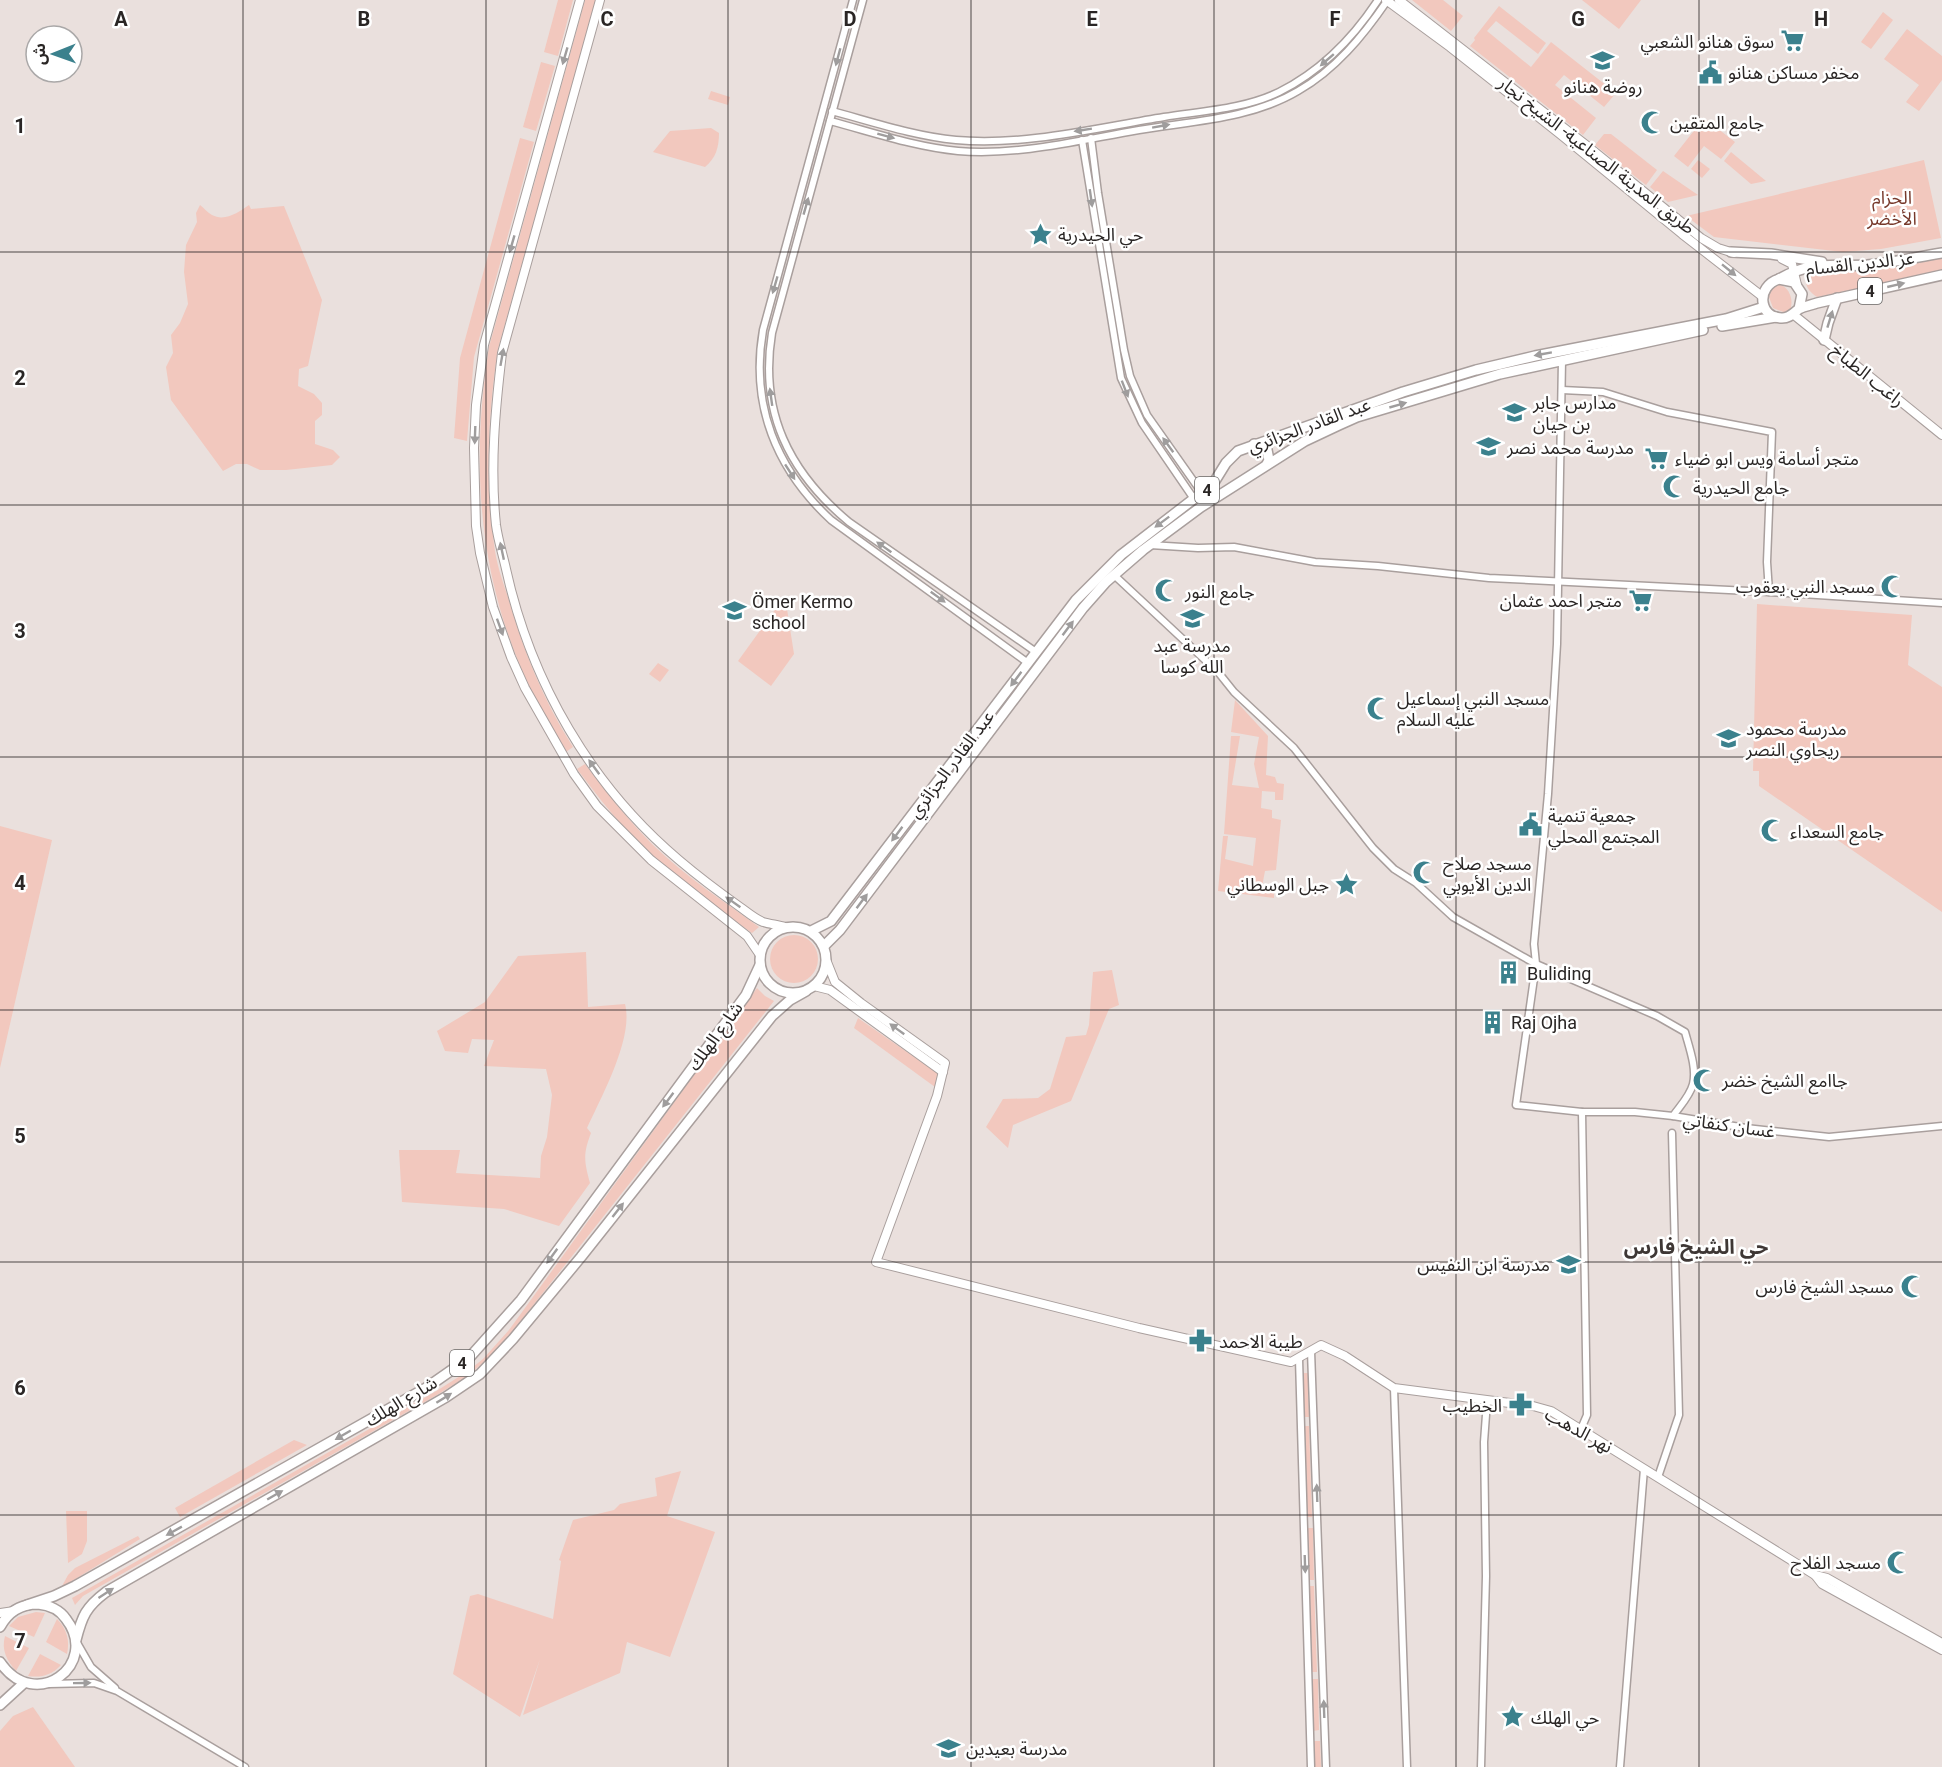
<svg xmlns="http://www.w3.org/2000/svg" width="1942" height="1767" font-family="Roboto,'Noto Sans Arabic',sans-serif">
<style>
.green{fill:#f2c8be}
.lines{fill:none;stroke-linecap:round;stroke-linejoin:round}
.minor-casing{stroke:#a99f9d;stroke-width:9}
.major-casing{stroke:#a99f9d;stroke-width:10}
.highway-casing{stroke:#a99f9d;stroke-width:12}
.minor{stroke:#fff;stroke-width:6}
.major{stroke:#fff;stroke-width:8}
.highway{stroke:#fff;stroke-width:9}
.oneway{fill:#9f9d9d}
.grid{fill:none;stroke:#2a2625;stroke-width:1.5;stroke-opacity:0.55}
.labels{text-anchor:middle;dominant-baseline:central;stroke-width:5;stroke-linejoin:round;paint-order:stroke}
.shield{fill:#fff;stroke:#6a6766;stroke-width:1.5}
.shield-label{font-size:16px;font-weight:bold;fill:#2a2625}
.poi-label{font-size:18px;fill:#2a2625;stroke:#fff;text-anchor:start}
.street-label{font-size:18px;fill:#2a2625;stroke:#fff}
.park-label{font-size:18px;fill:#77392b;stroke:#fff}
.neighbourhood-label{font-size:20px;font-weight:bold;fill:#3e3735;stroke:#fff}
.grid-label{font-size:20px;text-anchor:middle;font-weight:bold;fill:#2a2625;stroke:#fff;stroke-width:5;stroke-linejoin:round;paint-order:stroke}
</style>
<rect width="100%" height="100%" fill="#eae0dd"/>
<g class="green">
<polygon points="558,0 573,0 558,56 544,52"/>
<path d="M585 0H596L498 349C488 414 485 479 494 544 496 562 502 580 508 597 523 650 543 700 573 747L566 752C484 626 466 493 489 347Z"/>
<polygon points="1412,0 1443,0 1463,16 1451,31"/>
<polygon points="1582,0 1641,0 1619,29"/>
<polygon points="1499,6 1546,43 1538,54 1496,21 1487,31 1531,67 1551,42 1616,93 1604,107 1564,75 1555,85 1596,118 1583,135 1470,46 1475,40 1474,38"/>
<polygon points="1883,12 1893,20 1871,49 1861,42"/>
<polygon points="1907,29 1942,56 1942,80 1919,111 1906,102 1919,85 1884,59"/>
<polygon points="541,62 555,66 536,131 523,127"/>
<polygon points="711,91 730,97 728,105 708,99"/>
<polygon points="1704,118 1735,142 1721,159 1704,146 1688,167 1674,156"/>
<path d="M711 128 719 133C719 147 716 158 705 167L653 152 670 131Z"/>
<polygon points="1604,134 1611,134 1657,170 1646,185 1595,145"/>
<polygon points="520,138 534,142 474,357 467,441 454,438 460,358"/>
<polygon points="1731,152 1766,181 1751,184 1724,161"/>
<polygon points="1698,160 1710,169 1702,178 1691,169"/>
<polygon points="1924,160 1941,238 1881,249 1843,252 1714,237 1686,216"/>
<polygon points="1663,171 1698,195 1668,202 1650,187"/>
<path d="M200 205C204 208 208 213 212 215 225 222 239 212 249 205L251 209 284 206 322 300 308 366 299 369 298 386 314 394 322 403V415L315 421V444L333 450 340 457 332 465 286 470H260L247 464H236L223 471 171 400 166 367 173 353 171 335 180 323 188 304 184 272 186 245 197 222 196 213Z"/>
<path d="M1942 258V271L1817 297C1809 292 1804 285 1806 275L1816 268 1845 272 1893 267Z"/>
<path d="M1779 284C1790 288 1794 300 1790 311L1786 313 1773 308 1769 297 1771 288Z"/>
<polygon points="785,596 794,654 771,686 738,661"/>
<polygon points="1757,604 1912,615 1908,665 1942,687 1942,912 1759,786 1759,771 1753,771"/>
<polygon points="658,663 669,670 660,682 649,674"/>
<polygon points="1235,700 1268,736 1266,775 1275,777 1277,783 1284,784 1283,800 1275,800 1275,792 1262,791 1261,808 1272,810 1272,818 1281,820 1276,870 1265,871 1262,887 1274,890 1274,898 1218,891 1223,836 1228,836 1225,859 1253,866 1256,838 1224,834 1231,736 1240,736 1232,785 1259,788 1254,764 1259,737 1231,732"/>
<path d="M585 764C606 792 628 820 653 845 685 876 723 901 759 927L752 933C708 902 663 870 627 831 609 811 593 790 577 769Z"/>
<polygon points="0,826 52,840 0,1068"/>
<circle cx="794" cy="959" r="24"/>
<path d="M586 952 588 1007 625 1004C634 1038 601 1097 587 1128L591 1133C583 1154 584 1161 590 1183L559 1226 504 1209 402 1202 399 1150H460L456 1173 540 1178 541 1156 547 1137 552 1095 546 1069 484 1066 494 1040 472 1039 468 1053 445 1051 437 1031 485 1002 518 956Z"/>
<polygon points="1112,970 1119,1005 1109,1009 1071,1101 1013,1125 1008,1148 986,1127 1003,1099 1038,1098 1050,1089 1066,1037 1086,1035 1089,1025 1093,972"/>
<polygon points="757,988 765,996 774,1001 512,1332 485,1361 469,1375 437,1395 83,1596 75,1605 72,1598 438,1390 468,1371 483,1359 509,1330"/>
<polygon points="858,1018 940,1075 935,1087 854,1028"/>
<polygon points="1303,1373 1308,1373 1309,1417 1304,1417"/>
<polygon points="1304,1426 1309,1426 1312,1517 1307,1517"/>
<polygon points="294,1440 307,1445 180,1517 175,1508"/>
<polygon points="681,1471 667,1516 715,1532 670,1657 627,1642 620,1673 523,1715 540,1659 520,1717 453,1674 470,1596 478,1594 553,1619 561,1561 559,1560 573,1520 614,1510 620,1504 657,1496 655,1478"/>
<polygon points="66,1511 87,1511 87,1541 82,1554 68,1563"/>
<polygon points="1307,1528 1313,1528 1314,1580 1308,1580"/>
<polygon points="138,1536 140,1539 61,1588 68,1575 75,1568"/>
<polygon points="1309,1586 1314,1586 1317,1672 1312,1672"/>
<polygon points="36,1612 45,1613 34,1637 9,1626 18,1617"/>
<path d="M57 1619C67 1629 70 1641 67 1654L46 1642Z"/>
<path d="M5 1636 29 1648 16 1671C7 1661 1 1650 5 1636Z"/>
<path d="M40 1654 61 1665C52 1675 41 1678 28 1676Z"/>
<polygon points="1312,1679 1318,1679 1319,1730 1313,1731"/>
<polygon points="33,1707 75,1767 0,1767 0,1731 13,1716"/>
<polygon points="1313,1741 1320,1741 1321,1767 1314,1767"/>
</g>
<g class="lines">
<defs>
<g id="minor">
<path d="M853 0 763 330C750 405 776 469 831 520L1028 663"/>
<path d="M863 0 772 333C759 412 789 472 849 522L1036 652"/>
<path d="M832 111C873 122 914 136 956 140 1025 146 1096 128 1164 117 1202 111 1244 109 1279 92 1321 71 1353 38 1378 0"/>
<path d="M830 121C872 132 915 147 958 151 1019 156 1080 140 1139 130 1192 121 1251 119 1298 91 1335 70 1363 36 1387 1"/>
<polyline points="1091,138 1098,193 1124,350 1130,376 1147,415 1202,493"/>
<polyline points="1082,140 1121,378 1142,423 1194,499"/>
<polyline points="1562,360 1557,644 1548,794 1534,944 1536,964 1516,1105 1582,1112 1635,1112 1673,1116 1746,1128 1829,1137 1942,1126"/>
<polyline points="1150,545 1198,548 1234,547 1315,562 1378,566 1489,578 1769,592 1767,562 1772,432 1667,412 1603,392 1562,390"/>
<path d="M1114 575 1218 672 1234 692 1294 748 1373 848 1394 869 1416 883 1453 917 1536 964 1657 1016 1685 1032C1689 1047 1697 1068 1693 1084 1690 1096 1680 1106 1673 1116"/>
<polyline points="1769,592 1942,603"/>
<polyline points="1311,1351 1326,1767"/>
<polyline points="1299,1359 1311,1767"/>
<polyline points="1394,1388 1407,1767"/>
<polyline points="1581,1429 1587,1415 1582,1112"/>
<polyline points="1658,1477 1679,1415 1672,1133"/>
<polyline points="76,1641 91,1667 115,1688"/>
<polyline points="49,1684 94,1683 117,1691 245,1767"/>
<polyline points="1481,1767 1486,1576 1484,1442 1487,1401"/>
<polyline points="1620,1767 1644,1469"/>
</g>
<g id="major">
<polyline points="580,0 484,345 476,405 474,448 476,526 480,553 493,607 511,657 525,688 574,774 597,806 651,860 747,936 760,955"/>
<path d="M600 0 502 353C495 411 490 467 496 525 498 540 503 555 506 569 531 682 591 786 679 860 699 877 719 892 740 907 747 912 755 919 763 922 770 924 778 925 785 927"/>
<polyline points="1386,0 1450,47 1560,134 1682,234 1763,297"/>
<polyline points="1399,0 1586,145 1701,238 1718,248 1734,253"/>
<polyline points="1782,259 1792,264 1797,285"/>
<polyline points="1794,315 1942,435"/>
<polyline points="827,962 835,982 861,1003 945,1063 937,1096 876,1262 1139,1328 1291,1362 1321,1345 1345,1356 1394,1388 1533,1406 1551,1411 1815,1575 1827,1578 1942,1643"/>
<polyline points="814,986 830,990 943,1072"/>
<polyline points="1815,1575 1822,1584 1942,1650"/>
<polyline points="0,1613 14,1611"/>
</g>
<g id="highway">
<polyline points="1731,252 1771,254 1822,262"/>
<path d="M1779 279C1813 260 1832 267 1867 265 1892 263 1917 257 1942 253"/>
<path d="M1799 309 1802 294 1794 282 1779 279C1756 286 1758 318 1782 318 1790 318 1793 313 1799 309 1804 306 1812 305 1817 303L1942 275"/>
<polyline points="1722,326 1776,317"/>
<polyline points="1824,340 1828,323 1837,298"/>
<polyline points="1254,444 1259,445 1267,450 1269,460 1267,464"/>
<circle cx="793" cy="960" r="33"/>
<polyline points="811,931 831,921 1076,600 1121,555 1213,484 1226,463 1238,451 1403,392 1476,370 1535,356 1726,319 1764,307"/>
<polyline points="824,946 840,930 1083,608 1106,582 1143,550 1201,507 1305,441 1339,425 1357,417 1500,374 1703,330"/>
<polyline points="27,1605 54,1596 75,1586 426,1388 469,1358 521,1300 746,995 760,965"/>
<path d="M0 1627C8 1612 21 1604 38 1604 49 1605 60 1610 66 1619 101 1664 35 1714 0 1662"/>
<path d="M76 1640C82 1616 86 1607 106 1592L446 1397 480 1374 513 1339 581 1257 772 1016 790 1000 806 991"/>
<polyline points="0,1705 24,1683"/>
</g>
</defs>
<use href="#minor" class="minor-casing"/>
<use href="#major" class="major-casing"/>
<use href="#highway" class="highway-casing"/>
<use href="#minor" class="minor"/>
<use href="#major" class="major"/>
<use href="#highway" class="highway"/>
</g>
<defs><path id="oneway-solid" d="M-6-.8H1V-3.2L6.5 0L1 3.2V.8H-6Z" transform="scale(1.5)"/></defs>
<g class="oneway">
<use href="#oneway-solid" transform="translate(565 56) rotate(106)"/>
<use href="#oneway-solid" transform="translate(838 57) rotate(105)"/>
<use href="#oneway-solid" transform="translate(1327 60) rotate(139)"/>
<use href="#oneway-solid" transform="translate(1161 126) rotate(-10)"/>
<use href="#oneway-solid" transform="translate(1083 130) rotate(171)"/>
<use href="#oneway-solid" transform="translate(886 136) rotate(15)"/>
<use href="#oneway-solid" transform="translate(1091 198) rotate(82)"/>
<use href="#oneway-solid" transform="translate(806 206) rotate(-74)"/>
<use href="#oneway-solid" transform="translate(512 244) rotate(106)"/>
<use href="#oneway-solid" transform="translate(1729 270) rotate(39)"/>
<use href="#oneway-solid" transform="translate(775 285) rotate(106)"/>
<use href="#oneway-solid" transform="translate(1896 285) rotate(-13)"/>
<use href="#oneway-solid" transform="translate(1830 319) rotate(-73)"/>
<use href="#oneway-solid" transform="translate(1543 354) rotate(170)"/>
<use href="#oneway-solid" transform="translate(502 357) rotate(-80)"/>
<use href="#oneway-solid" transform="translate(1125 389) rotate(69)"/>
<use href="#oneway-solid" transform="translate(771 397) rotate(-98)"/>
<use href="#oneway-solid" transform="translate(1398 405) rotate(-16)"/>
<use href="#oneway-solid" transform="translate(475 435) rotate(92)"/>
<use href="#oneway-solid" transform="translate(1168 445) rotate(-126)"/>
<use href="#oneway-solid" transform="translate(790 472) rotate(57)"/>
<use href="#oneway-solid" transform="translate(1162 522) rotate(143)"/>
<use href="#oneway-solid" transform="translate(884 547) rotate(-145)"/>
<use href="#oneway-solid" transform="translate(502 551) rotate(-102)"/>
<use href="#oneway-solid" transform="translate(938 597) rotate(36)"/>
<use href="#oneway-solid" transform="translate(500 627) rotate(70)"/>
<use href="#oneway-solid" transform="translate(1068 628) rotate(-53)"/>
<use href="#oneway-solid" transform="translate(1016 679) rotate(127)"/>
<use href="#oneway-solid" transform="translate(594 767) rotate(-126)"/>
<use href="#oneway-solid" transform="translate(897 834) rotate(127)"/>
<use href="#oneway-solid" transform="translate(862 901) rotate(-53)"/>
<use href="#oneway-solid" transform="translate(733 902) rotate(-145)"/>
<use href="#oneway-solid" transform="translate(897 1029) rotate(-144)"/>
<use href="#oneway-solid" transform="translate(668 1100) rotate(127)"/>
<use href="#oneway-solid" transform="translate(618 1210) rotate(-52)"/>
<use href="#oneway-solid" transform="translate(552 1256) rotate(126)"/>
<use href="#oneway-solid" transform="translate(444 1398) rotate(-32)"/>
<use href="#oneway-solid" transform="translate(343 1435) rotate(150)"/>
<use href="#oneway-solid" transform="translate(1317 1493) rotate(-92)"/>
<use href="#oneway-solid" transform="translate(275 1495) rotate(-30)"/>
<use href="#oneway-solid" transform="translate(174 1531) rotate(151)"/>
<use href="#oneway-solid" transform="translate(1305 1564) rotate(88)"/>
<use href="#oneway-solid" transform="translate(106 1593) rotate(-33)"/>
<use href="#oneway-solid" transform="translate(82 1683) rotate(-1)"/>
<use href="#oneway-solid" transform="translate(1324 1709) rotate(-92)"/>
</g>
<path class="grid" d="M243 0V1767M486 0V1767M728 0V1767M971 0V1767M1214 0V1767M1456 0V1767M1699 0V1767M0 252H1942M0 505H1942M0 757H1942M0 1010H1942M0 1262H1942M0 1515H1942"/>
<defs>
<symbol id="supermarket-bare" viewBox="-9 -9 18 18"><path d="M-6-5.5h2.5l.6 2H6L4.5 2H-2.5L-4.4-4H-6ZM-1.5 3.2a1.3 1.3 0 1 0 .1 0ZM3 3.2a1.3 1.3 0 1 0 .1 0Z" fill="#3b818d" stroke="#fff" stroke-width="2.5" paint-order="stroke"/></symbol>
<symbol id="school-bare" viewBox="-9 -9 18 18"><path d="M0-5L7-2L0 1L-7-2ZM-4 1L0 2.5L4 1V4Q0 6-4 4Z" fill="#3b818d" stroke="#fff" stroke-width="2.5" paint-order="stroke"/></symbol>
<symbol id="civic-bare" viewBox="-9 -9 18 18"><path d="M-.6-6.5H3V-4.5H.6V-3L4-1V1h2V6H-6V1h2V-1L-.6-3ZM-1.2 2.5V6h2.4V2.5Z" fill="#3b818d" stroke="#fff" stroke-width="2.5" paint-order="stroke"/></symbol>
<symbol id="mosque-bare" viewBox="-9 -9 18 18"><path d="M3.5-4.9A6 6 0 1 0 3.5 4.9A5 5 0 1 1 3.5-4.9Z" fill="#3b818d" stroke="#fff" stroke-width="2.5" paint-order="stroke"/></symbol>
<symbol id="sight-bare" viewBox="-9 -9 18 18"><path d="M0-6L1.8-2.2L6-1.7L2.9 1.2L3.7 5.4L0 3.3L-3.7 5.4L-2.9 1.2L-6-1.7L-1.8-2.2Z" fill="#3b818d" stroke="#fff" stroke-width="2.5" paint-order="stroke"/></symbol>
<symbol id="building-bare" viewBox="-9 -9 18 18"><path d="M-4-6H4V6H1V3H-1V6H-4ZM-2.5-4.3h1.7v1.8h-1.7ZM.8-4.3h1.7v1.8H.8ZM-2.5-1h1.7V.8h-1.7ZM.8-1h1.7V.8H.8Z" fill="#3b818d" stroke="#fff" stroke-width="2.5" paint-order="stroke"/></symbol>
<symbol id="pharmacy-bare" viewBox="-9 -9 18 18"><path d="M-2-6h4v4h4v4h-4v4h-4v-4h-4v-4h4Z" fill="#3b818d" stroke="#fff" stroke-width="2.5" paint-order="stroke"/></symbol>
</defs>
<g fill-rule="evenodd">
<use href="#supermarket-bare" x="1776" y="24" width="33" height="33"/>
<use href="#school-bare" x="1586" y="44" width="33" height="33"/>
<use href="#civic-bare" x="1694" y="56" width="33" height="33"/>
<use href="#mosque-bare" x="1636" y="106" width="33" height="33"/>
<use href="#sight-bare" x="1024" y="218" width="33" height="33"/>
<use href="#school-bare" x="1498" y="396" width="33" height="33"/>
<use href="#school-bare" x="1472" y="430" width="33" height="33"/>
<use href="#supermarket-bare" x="1640" y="442" width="33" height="33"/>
<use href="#mosque-bare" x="1658" y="470" width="33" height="33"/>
<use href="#mosque-bare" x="1876" y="570" width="33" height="33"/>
<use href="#mosque-bare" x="1150" y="574" width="33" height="33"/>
<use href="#supermarket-bare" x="1624" y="584" width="33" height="33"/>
<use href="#school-bare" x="718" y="594" width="33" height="33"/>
<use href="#school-bare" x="1176" y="602" width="33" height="33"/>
<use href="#mosque-bare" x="1362" y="692" width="33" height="33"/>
<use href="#school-bare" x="1712" y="722" width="33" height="33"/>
<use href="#civic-bare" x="1514" y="808" width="33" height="33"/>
<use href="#mosque-bare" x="1756" y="814" width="33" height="33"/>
<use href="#mosque-bare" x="1408" y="856" width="33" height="33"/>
<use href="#sight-bare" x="1330" y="868" width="33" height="33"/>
<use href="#building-bare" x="1492" y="956" width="33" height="33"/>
<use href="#building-bare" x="1476" y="1006" width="33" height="33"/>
<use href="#mosque-bare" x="1688" y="1064" width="33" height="33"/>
<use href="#school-bare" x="1552" y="1248" width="33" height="33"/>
<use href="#mosque-bare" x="1896" y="1270" width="33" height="33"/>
<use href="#pharmacy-bare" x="1184" y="1324" width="33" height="33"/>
<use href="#pharmacy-bare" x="1504" y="1388" width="33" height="33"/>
<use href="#mosque-bare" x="1882" y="1546" width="33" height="33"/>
<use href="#sight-bare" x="1496" y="1700" width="33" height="33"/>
<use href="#school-bare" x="932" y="1732" width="33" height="33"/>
</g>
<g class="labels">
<g class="shield">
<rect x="1858" y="278" width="24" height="26" rx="4.5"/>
<rect x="1195" y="477" width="24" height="26" rx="4.5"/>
<rect x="450" y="1350" width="24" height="26" rx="4.5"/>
</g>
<g class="shield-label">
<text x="1870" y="291">4</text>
<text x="1207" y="490">4</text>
<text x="462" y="1363">4</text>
</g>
<g class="poi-label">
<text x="1774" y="41" text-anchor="end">سوق هنانو الشعبي</text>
<text x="1728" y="72">مخفر مساكن هنانو</text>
<text x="1603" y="86" text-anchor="middle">روضة هنانو</text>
<text x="1670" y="122">جامع المتقين</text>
<text x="1058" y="234">حي الحيدرية</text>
<text x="1533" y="402">مدارس جابر<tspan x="1533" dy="21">بن حيان</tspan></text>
<text x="1507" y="447">مدرسة محمد نصر</text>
<text x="1675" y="458">متجر أسامة ويس ابو ضياء</text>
<text x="1693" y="487">جامع الحيدرية</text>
<text x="1875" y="586" text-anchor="end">مسجد النبي يعقوب</text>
<text x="1185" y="591">جامع النور</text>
<text x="1622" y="600" text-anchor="end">متجر احمد عثمان</text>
<text x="752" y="601">Ömer Kermo<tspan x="752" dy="21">school</tspan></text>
<text x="1192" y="645" text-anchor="middle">مدرسة عبد<tspan x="1192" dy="21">الله كوسا</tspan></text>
<text x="1397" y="698">مسجد النبي إسماعيل<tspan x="1397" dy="21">عليه السلام</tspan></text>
<text x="1746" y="728">مدرسة محمود<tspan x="1746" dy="21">ريحاوي النصر</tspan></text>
<text x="1548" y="815">جمعية تنمية<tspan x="1548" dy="21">المجتمع المحلي</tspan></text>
<text x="1790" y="831">جامع السعداء</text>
<text x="1443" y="863">مسجد صلاح<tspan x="1443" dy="21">الدين الأيوبي</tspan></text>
<text x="1329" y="884" text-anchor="end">جبل الوسطاني</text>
<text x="1527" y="973">Buliding</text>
<text x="1511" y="1022">Raj Ojha</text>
<text x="1722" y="1080">جاامع الشيخ خضر</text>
<text x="1550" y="1264" text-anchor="end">مدرسة ابن النفيس</text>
<text x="1894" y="1286" text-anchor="end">مسجد الشيخ فارس</text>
<text x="1219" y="1341">طيبة الاحمد</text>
<text x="1502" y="1405" text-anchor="end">الخطيب</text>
<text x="1881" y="1562" text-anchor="end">مسجد الفلاح</text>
<text x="1531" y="1717">حي الهلك</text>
<text x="966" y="1748">مدرسة بعيدين</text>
</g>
<g class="street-label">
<text transform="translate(1597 155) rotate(38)">طريق المدينة الصناعية- الشيخ نجار</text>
<text transform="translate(1860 263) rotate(-6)">عز الدين القسام</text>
<text transform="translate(1868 375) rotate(39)">راغب الطباخ</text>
<text transform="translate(1309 425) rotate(-20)">عبد القادر الجزائري</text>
<text transform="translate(951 764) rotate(-53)">عبد القادر الجزائري</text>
<text transform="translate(715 1036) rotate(-54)">شارع الهلك</text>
<text transform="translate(1729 1125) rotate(8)">غسان كنفاتي</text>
<text transform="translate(401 1401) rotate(-31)">شارع الهلك</text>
<text transform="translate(1579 1430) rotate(29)">نهر الدهب</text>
</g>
<g class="park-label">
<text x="1892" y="197">الحزام<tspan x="1892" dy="21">الأخضر</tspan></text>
</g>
<g class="neighbourhood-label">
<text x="1696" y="1247">حي الشيخ فارس</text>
</g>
</g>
<g class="grid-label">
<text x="121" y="26">A</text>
<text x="364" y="26">B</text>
<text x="607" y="26">C</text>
<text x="850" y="26">D</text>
<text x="1092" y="26">E</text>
<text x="1335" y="26">F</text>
<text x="1578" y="26">G</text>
<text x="1821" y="26">H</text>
<text x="20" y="133">1</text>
<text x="20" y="385">2</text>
<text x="20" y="638">3</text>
<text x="20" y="890">4</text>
<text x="20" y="1143">5</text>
<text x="20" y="1395">6</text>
<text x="20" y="1648">7</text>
</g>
<g transform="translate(54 54) rotate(269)"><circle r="28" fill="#ffffff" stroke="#aaa8a8" stroke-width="1.5"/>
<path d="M0-4.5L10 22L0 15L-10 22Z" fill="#3b818d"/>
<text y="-9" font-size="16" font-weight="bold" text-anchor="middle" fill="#2a2625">ش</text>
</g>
</svg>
